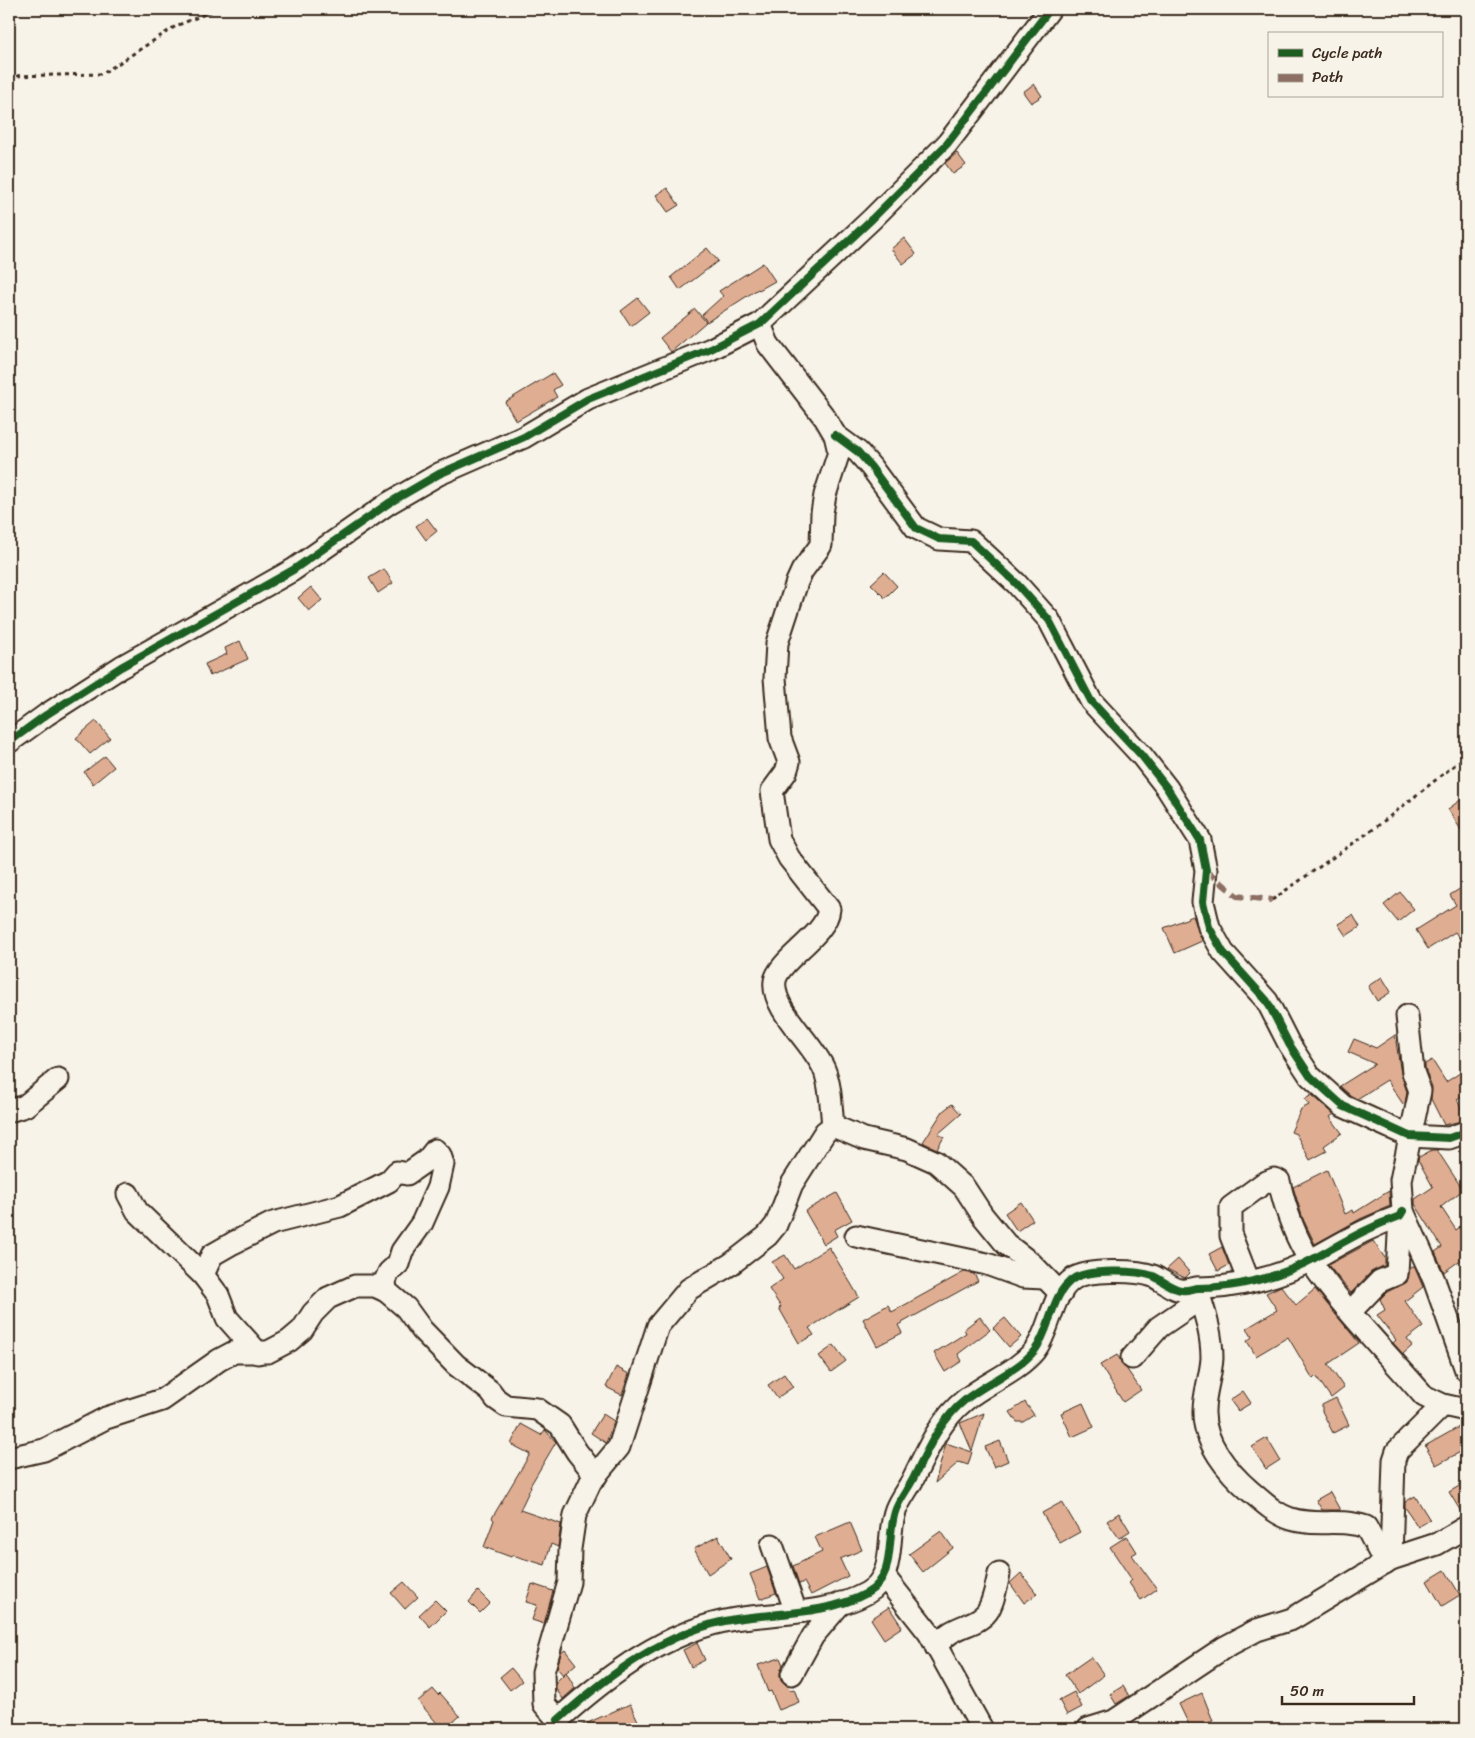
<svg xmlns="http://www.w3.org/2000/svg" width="1475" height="1738" font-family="Sriracha,sans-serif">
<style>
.building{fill:#dfad92;stroke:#3b2a1e}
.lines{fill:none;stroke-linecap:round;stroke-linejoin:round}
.minor-casing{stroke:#3b2a1e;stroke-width:25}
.path{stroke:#3b2a1e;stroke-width:3;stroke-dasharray:4 4;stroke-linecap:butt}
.minor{stroke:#f7f3e8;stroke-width:21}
.quiet{stroke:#8d6e63;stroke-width:6;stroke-dasharray:12 6;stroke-linecap:butt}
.cycleway-casing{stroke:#f7f3e8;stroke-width:11}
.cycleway{stroke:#1b5e20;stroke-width:8}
</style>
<rect width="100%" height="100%" fill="#f7f3e8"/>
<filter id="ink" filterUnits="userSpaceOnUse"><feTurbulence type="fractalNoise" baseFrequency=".02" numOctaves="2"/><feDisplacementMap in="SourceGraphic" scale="10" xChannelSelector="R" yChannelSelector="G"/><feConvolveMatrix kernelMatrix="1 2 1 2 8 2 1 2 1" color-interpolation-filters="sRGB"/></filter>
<g filter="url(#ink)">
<g class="building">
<polygon points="1034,84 1042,96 1031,103 1023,92"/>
<polygon points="957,153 966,165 953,174 945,163"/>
<polygon points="667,188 679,205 668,212 656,195"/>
<polygon points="904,238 916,254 903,264 891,249"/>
<polygon points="707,248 718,261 680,290 671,277"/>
<polygon points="763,263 775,281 759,290 758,289 707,322 702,315 723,296 719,291"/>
<polygon points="638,298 649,312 631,326 621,311"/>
<polygon points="695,309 706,322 671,352 660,338"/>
<polygon points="553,373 561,385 553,390 557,397 516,421 505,402"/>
<polygon points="427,518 437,531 426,540 416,526"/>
<polygon points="384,569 393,583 378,593 369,578"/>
<polygon points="884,572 897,586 885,598 871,584"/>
<polygon points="311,587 322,600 309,611 298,598"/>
<polygon points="240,641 248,659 210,676 205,664 227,654 225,648"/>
<polygon points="96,721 110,738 90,754 76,738"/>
<polygon points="105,756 114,767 93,784 84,772"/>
<polygon points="1466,796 1466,838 1448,809"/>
<polygon points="1466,885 1466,948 1455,932 1428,949 1416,930 1456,905 1450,895"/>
<polygon points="1400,892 1414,909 1398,922 1384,905"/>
<polygon points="1353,915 1360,927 1346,936 1338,924"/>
<polygon points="1193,916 1202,941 1175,953 1164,928"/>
<polygon points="1382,977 1391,992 1377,1001 1368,986"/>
<polygon points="1395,1035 1401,1074 1407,1092 1405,1103 1403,1104 1387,1080 1357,1099 1350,1095 1340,1086 1375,1064 1348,1052 1354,1039 1376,1048"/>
<polygon points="1432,1060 1446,1082 1466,1069 1466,1093 1457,1099 1466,1120 1444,1125 1431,1099 1432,1087 1425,1069 1425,1064"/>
<polygon points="1312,1095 1334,1114 1330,1117 1342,1133 1324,1146 1327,1151 1310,1160 1296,1134 1291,1132 1301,1109 1309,1105 1305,1099"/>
<polygon points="952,1104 961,1114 938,1134 944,1137 937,1149 926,1144 923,1142 943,1111"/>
<polygon points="1432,1150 1437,1150 1463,1190 1441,1207 1456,1230 1466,1222 1466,1256 1444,1272 1435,1252 1442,1247 1415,1204 1415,1199 1433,1187 1418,1160 1419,1157"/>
<polygon points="1327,1170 1345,1214 1353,1210 1354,1213 1389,1191 1390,1206 1360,1219 1315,1244 1303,1219 1293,1187"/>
<polygon points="837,1193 852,1220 834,1230 837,1236 824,1244 805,1211"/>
<polygon points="1021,1202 1033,1220 1017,1231 1005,1213"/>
<polygon points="1373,1241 1385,1258 1385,1265 1371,1272 1351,1293 1328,1265"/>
<polygon points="829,1247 859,1297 809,1328 814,1335 799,1343 779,1308 781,1307 769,1289 783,1279 772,1262 785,1255 794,1269"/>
<polygon points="1222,1247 1229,1265 1218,1271 1209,1254"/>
<polygon points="1178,1259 1190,1273 1185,1278 1167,1269"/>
<polygon points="1414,1266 1423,1287 1405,1301 1423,1327 1407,1339 1412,1346 1403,1354 1393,1343 1396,1340 1377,1315 1385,1310 1380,1299 1387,1292 1407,1282 1410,1269"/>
<polygon points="964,1272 974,1274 978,1281 898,1325 902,1333 877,1346 863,1319 888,1305 892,1312"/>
<polygon points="1281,1286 1296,1305 1315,1289 1359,1343 1328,1364 1344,1388 1331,1398 1316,1376 1313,1379 1288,1337 1256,1356 1247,1341 1252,1337 1247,1328 1277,1310 1266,1293"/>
<polygon points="980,1317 990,1330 958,1354 962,1361 945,1372 934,1353 966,1333 964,1329"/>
<polygon points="1005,1318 1021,1337 1009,1347 993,1328"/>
<polygon points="834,1345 846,1361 831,1372 819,1356"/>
<polygon points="1117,1355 1141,1390 1123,1402 1100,1365"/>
<polygon points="616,1367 629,1374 622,1395 606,1387"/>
<polygon points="784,1374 793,1387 777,1398 768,1385"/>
<polygon points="1243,1391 1251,1403 1238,1411 1230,1400"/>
<polygon points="1336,1398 1349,1425 1333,1433 1322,1411 1322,1405"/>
<polygon points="1025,1402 1034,1415 1023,1422 1017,1422 1010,1412"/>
<polygon points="1083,1403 1094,1427 1072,1437 1061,1413"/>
<polygon points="984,1413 972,1451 960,1423"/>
<polygon points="603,1414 614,1421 606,1443 591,1433"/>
<polygon points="1466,1423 1466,1449 1436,1465 1425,1446"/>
<polygon points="521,1424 541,1435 545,1430 556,1442 530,1486 531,1487 520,1510 561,1524 558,1547 551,1544 545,1565 512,1555 511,1557 484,1547 494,1520 492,1518 530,1454 511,1444"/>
<polygon points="1267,1438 1280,1460 1266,1469 1252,1447"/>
<polygon points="1000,1441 1008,1461 994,1467 985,1447"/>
<polygon points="946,1443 972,1452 968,1465 959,1462 935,1483"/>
<polygon points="1466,1482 1466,1515 1463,1515 1449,1492"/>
<polygon points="1330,1492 1340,1510 1322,1510 1316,1500"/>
<polygon points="1415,1496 1430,1520 1418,1527 1405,1507 1405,1502"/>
<polygon points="1062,1502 1080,1532 1060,1543 1042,1513"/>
<polygon points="1119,1513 1130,1531 1119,1538 1107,1521"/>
<polygon points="850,1522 862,1550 840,1559 848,1576 811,1595 804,1582 799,1584 793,1566 822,1552 815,1537"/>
<polygon points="941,1531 953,1548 923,1572 909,1554"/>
<polygon points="718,1536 731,1559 708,1574 694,1549"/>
<polygon points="1127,1536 1137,1552 1132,1555 1157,1589 1141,1600 1129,1583 1132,1580 1110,1547"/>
<polygon points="767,1567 776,1593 760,1599 750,1574"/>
<polygon points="1445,1570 1460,1595 1442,1606 1427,1581"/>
<polygon points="1021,1573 1037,1594 1024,1603 1010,1583"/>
<polygon points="404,1582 418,1597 405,1609 391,1593"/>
<polygon points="532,1584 553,1591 544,1624 532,1620 537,1605 526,1602"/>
<polygon points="478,1591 490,1603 480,1613 469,1602"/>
<polygon points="435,1600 446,1611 430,1627 419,1615"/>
<polygon points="889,1607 902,1627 884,1639 871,1619"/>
<polygon points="697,1643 705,1660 691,1667 683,1650"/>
<polygon points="565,1650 576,1664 563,1675 557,1668 561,1653"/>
<polygon points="1091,1657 1104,1675 1078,1694 1065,1675"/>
<polygon points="780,1658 783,1665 780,1674 781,1680 791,1690 794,1689 799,1702 779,1710 771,1691 768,1692 758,1665"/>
<polygon points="511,1668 522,1681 510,1690 500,1677"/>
<polygon points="566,1672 575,1688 563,1699 556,1689 556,1682"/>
<polygon points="1123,1686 1129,1696 1116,1704 1110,1694"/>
<polygon points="433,1689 438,1695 440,1693 460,1716 445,1729 442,1729 418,1701"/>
<polygon points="1074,1692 1082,1707 1067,1715 1059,1700"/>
<polygon points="1202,1693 1213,1721 1191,1729 1179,1704"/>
<polygon points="630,1704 640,1725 631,1729 574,1729"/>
</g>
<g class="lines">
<defs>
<g id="minor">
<path d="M760 324 768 344 825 418 835 435 839 452 825 495 822 513 821 545 802 571 797 582 777 643 775 678 780 738 789 762 786 772 772 791 779 839 789 858 829 909C827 935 778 960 775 981 771 1009 813 1043 824 1069 831 1085 831 1108 833 1126"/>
<polyline points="835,435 858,452 871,467 916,528 939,539 971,541 1016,583 1049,620 1091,701 1142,756 1167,788 1200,840 1206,870 1203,902 1209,927 1223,952 1267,1001 1289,1044 1310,1076 1343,1106 1409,1136 1449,1138 1466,1132"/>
<polyline points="9,742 46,715 121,667 293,570 389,503 439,474 524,437 588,399 711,349 760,324 872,219 947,144 1050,9"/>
<polyline points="1407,1016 1413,1072 1420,1091 1401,1180 1403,1211 1434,1280 1466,1370"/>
<polyline points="9,1111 25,1106 58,1079"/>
<polyline points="128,1194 137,1211 203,1275 218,1295 227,1318 258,1353"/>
<polyline points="856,1236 987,1264 1023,1277 1044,1278"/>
<polyline points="203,1275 212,1255 233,1243 273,1223 340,1206 389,1181 397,1172 407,1174 427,1160 435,1150 440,1155 443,1164 438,1187 422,1223 402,1251 398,1264 389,1272 385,1281 386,1291"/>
<path d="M1249 1282 1231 1236V1207L1264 1183 1274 1179 1279 1181C1285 1208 1296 1239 1311 1262 1344 1310 1386 1352 1424 1396L1443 1405 1466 1410"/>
<path d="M1197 1288C1204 1311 1212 1333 1212 1358 1211 1376 1204 1393 1204 1411 1203 1442 1228 1472 1250 1491 1262 1501 1275 1514 1291 1519 1315 1527 1341 1518 1366 1527L1385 1563"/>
<polyline points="1351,1311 1380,1281 1397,1274 1400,1216"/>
<polyline points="1132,1358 1159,1327 1200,1299"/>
<polyline points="9,1458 44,1450 106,1418 162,1400 219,1360 234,1352 268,1352 289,1341 302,1330 313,1313 328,1298 355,1286 375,1286 386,1291 406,1308 422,1330 456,1365 490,1391 496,1399 506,1406 537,1409 560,1425 577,1452 596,1476"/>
<polyline points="772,1545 796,1612"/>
<polyline points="1391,1559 1394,1460 1397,1451 1443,1405"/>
<polyline points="884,1576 929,1633 982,1729"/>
<path d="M936 1647C952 1623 975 1628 987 1612 994 1602 996 1586 999 1574"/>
<polyline points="792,1674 813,1636 841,1603"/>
<path d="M558 1720C607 1676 667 1630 735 1619 776 1613 830 1614 867 1593 898 1575 885 1537 896 1509 900 1499 907 1490 912 1481 927 1451 939 1421 965 1400 987 1382 1017 1372 1035 1350 1051 1329 1051 1294 1073 1279 1087 1269 1137 1270 1153 1276 1162 1280 1173 1290 1182 1290 1188 1291 1193 1288 1198 1288 1235 1288 1280 1277 1313 1259 1344 1242 1366 1228 1400 1216L1403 1211"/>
<polyline points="560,1729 558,1720 544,1704 543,1672 569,1582 570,1549 575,1515 591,1481 619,1447 658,1326 689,1289 731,1264 767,1236 776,1225 792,1184 825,1132 833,1126 864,1139 907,1149 936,1162 964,1187 983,1216 1006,1244 1032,1264 1061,1294"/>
<polyline points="1088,1729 1114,1721 1225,1647 1257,1630 1292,1619 1391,1559 1437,1544 1466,1527"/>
</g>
</defs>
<use href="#minor" class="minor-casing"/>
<g class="path">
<polyline points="9,76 102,74 176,26 217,9"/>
<polyline points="1272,900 1375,828 1466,756"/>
</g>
<use href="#minor" class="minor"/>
<polyline class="quiet" points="1206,870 1237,896 1272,900"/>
<defs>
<g id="cycleway">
<polyline points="835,435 858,452 871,467 916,528 939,539 971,541 1016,583 1049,620 1091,701 1142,756 1167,788 1200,840 1206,870 1203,902 1209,927 1223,952 1267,1001 1289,1044 1310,1076 1343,1106 1409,1136 1449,1138 1466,1132"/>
<polyline points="9,742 46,715 121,667 293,570 389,503 439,474 524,437 588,399 711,349 760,324 872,219 947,144 1050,9"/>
<path d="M558 1720C607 1676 667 1630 735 1619 776 1613 830 1614 867 1593 898 1575 885 1537 896 1509 900 1499 907 1490 912 1481 927 1451 939 1421 965 1400 987 1382 1017 1372 1035 1350 1051 1329 1051 1294 1073 1279 1087 1269 1137 1270 1153 1276 1162 1280 1173 1290 1182 1290 1188 1291 1193 1288 1198 1288 1235 1288 1280 1277 1313 1259 1344 1242 1366 1228 1400 1216L1403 1211"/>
</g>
</defs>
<use href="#cycleway" class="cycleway-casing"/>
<use href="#cycleway" class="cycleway"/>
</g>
</g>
<rect width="1475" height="1738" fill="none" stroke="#f7f3e8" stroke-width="30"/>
<rect x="15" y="15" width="1445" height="1708" fill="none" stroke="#3b2a1e" stroke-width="2" filter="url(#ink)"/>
<rect x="1268" y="32" width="175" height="65" fill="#f7f3e8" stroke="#aca397"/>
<rect x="1278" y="49" width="25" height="8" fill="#1b5e20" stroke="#aca397"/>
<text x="1312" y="58" font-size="15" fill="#3b2a1e">Cycle path</text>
<rect x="1278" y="74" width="25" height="8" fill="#8d6e63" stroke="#aca397"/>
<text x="1312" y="82" font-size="15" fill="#3b2a1e">Path</text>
<path d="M1282 1696v8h132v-8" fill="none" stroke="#3b2a1e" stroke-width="2.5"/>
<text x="1290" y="1696" font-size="15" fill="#3b2a1e" stroke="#f7f3e8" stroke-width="4" paint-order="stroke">50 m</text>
</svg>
